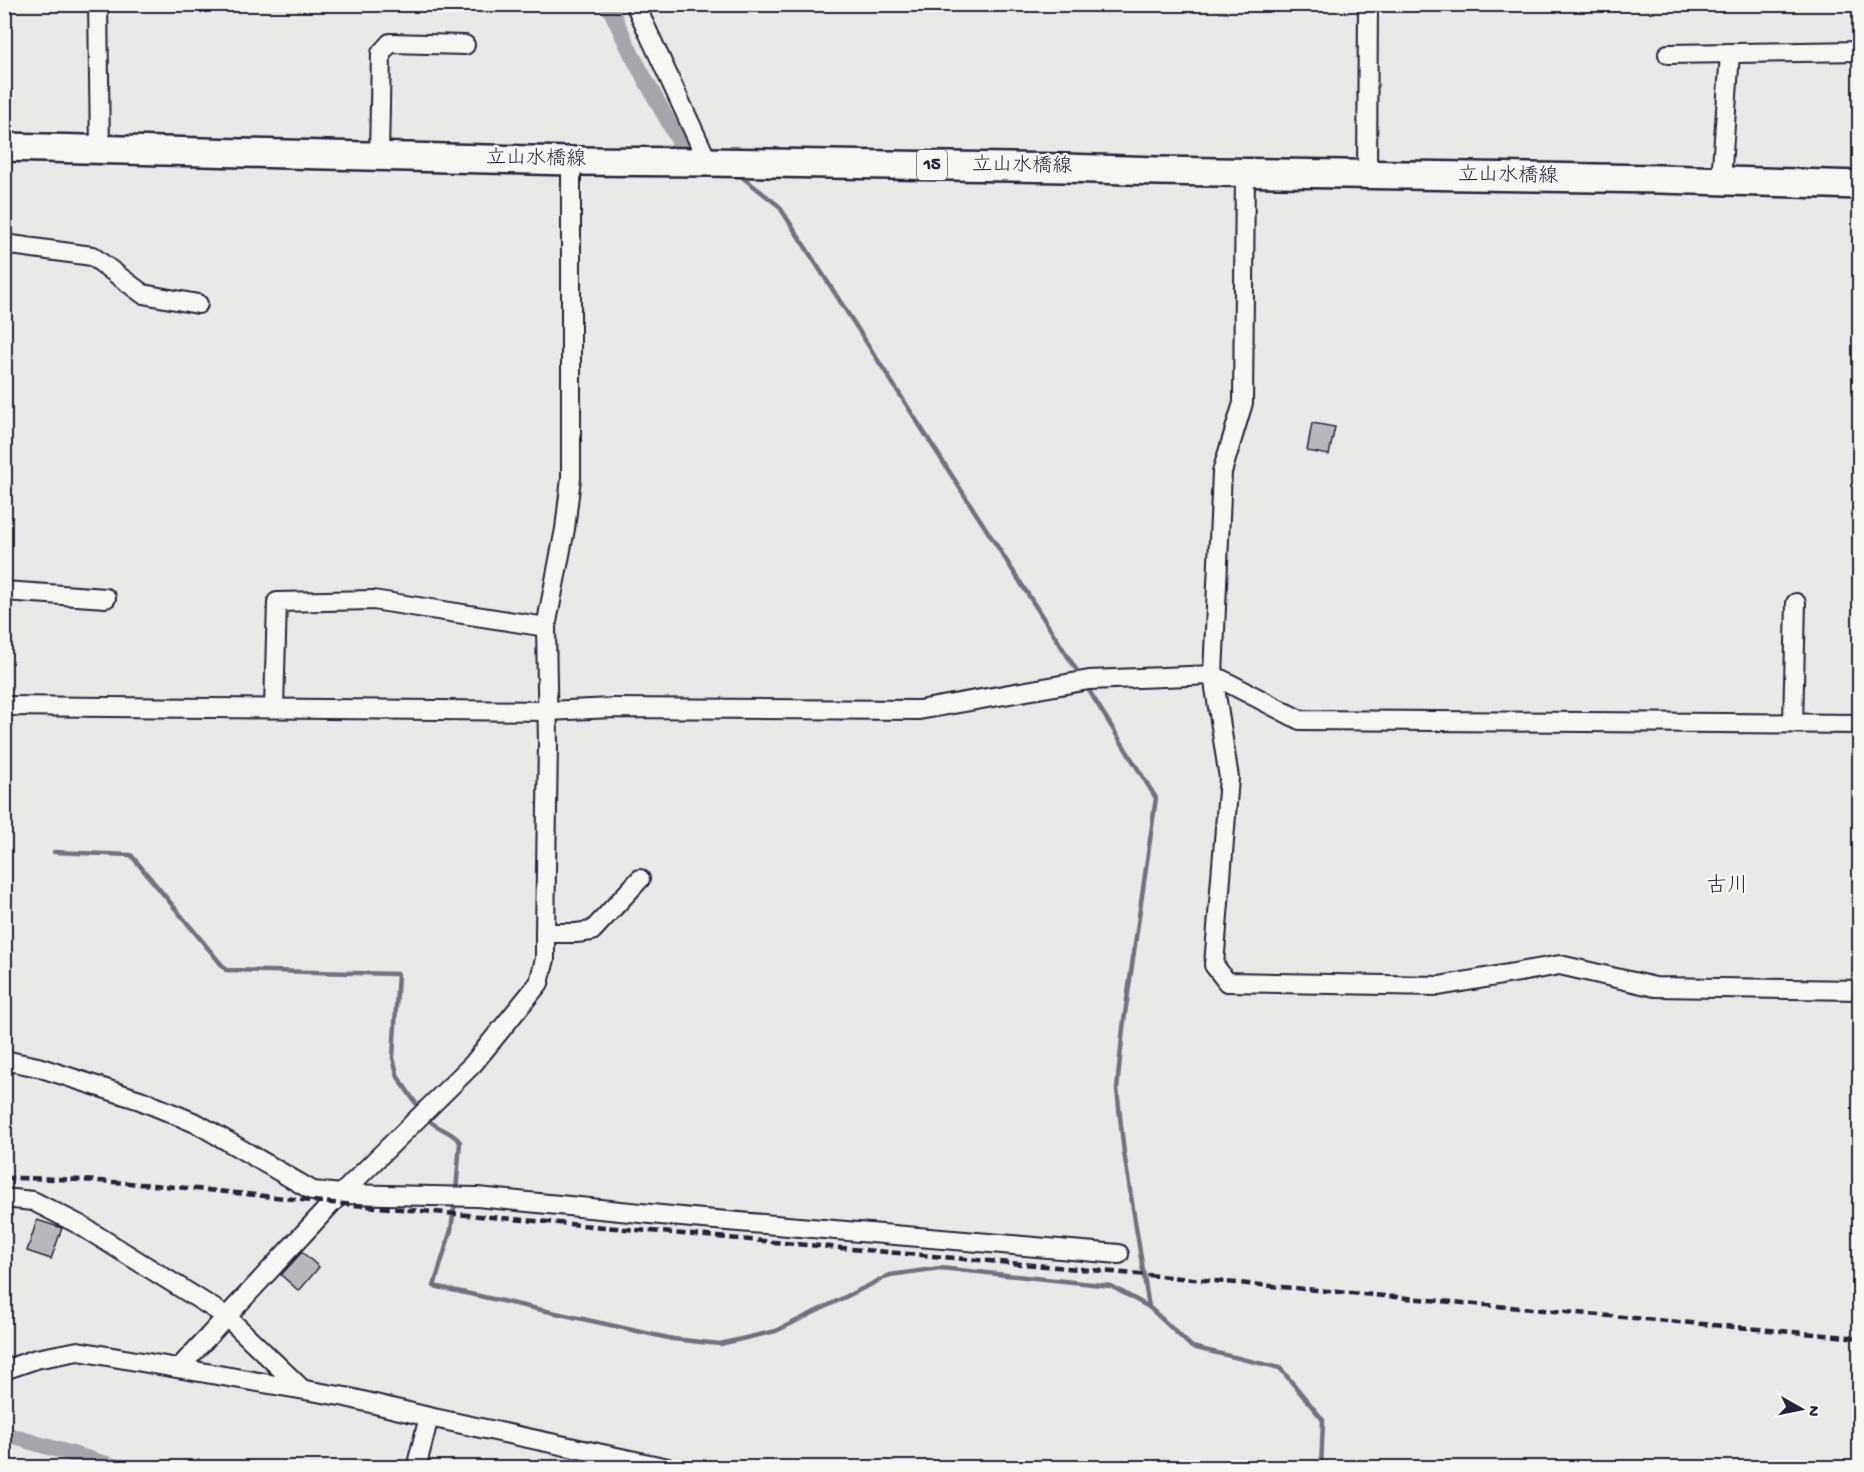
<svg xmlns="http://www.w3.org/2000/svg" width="1864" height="1472" font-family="'Gochi Hand','Klee One',sans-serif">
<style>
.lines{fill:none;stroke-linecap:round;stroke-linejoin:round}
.stream{stroke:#71717f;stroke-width:4.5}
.canal{stroke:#a5a5ac;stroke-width:16}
.building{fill:#b8b8bc;stroke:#22223b;stroke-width:1.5}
.street-casing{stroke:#22223b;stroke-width:22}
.primary-casing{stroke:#22223b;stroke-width:32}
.street{stroke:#f6f6f2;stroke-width:18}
.primary{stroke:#f6f6f2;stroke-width:27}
.rail{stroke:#22223b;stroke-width:4.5;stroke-dasharray:9 4.5;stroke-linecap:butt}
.labels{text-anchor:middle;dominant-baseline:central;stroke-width:5;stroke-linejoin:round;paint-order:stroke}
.shield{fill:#f6f6f2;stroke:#626272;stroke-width:1.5}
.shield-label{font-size:18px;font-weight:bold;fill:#22223b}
.street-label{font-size:20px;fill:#22223b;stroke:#f6f6f2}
.neighbourhood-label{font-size:21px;fill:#22223b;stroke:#f6f6f2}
</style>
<rect width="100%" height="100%" fill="#e9e9e7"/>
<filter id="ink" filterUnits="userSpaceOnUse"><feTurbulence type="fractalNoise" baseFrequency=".0167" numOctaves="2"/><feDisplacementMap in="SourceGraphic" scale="12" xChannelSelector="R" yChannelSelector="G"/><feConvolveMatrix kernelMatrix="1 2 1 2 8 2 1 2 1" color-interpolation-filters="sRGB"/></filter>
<g filter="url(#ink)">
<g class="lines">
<g class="stream">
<polyline points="742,177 779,206 1081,677"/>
<polyline points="1085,684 1156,798 1123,1028 1117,1089 1124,1153 1149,1307 1192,1347 1280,1368 1323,1420 1321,1468"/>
<polyline points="54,852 131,855 226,970 398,974 393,1058 398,1077 421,1111"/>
<path d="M426 1117C436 1130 450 1129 460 1142L456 1192"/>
<polyline points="455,1201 451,1230 434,1286 673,1339 720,1344 776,1331 890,1275 940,1268 1111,1286 1149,1307"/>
</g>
<g class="canal">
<polyline points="608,4 632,55 682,147 691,151"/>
<polyline points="4,1434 120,1468"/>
</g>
</g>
<g class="building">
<polygon points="1312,423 1335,427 1329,455 1307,451"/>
<polygon points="37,1220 62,1228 51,1259 27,1251"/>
<polygon points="302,1252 319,1267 299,1291 281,1275"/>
</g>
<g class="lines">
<defs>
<g id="street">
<polyline points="98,4 100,149"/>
<polyline points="635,4 708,162"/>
<polyline points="1668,54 1860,51"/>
<polyline points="379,156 381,53 390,43 465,45"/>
<polyline points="1245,173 1243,403 1222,472 1213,675 1229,778 1214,965 1227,982 1439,986 1560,965 1655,987 1860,990"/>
<polyline points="1367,175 1368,4"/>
<polyline points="1721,181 1730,53"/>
<polyline points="4,244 92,256 143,294 198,304"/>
<polyline points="4,591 106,598"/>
<polyline points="4,706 547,711 613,708 919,710 1089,680 1213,675 1300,720 1860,724"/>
<polyline points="274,708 277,602 373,600 546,627"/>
<polyline points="1793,723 1796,603"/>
<polyline points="545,933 576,933 592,931 640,879"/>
<polyline points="4,1060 38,1067 140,1100 198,1124 313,1191 341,1194 477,1197 692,1218 1119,1254"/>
<polyline points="4,1198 33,1201 80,1225 226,1316 301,1388"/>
<polyline points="179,1368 332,1203 473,1064 539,983 545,959 545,933 548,744 546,627 565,529 571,478 571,161"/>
<polyline points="4,1370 36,1359 78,1351 346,1397 429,1417 668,1468"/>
<polyline points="416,1468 429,1417"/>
</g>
<polyline id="primary" points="4,147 571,161 708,162 1065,168 1157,171 1660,179 1860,185"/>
</defs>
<use href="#street" class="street-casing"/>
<use href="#primary" class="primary-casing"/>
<use href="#street" class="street"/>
<use href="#primary" class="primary"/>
<path class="rail" d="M4 1178C114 1178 223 1192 332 1203L1860 1338"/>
</g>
</g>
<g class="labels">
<rect class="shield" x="917" y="150" width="30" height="30" rx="4.5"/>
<g class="shield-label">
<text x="932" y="165">15</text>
</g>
<g class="street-label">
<text transform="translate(536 160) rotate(1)">立山水橋線</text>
<text transform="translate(1022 167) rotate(1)">立山水橋線</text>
<text transform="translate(1508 177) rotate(1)">立山水橋線</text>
</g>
<g class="neighbourhood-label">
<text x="1727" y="887">古川</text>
</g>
</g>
<rect width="1864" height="1472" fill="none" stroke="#f6f6f2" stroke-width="24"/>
<rect x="12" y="12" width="1840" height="1448" fill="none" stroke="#22223b" stroke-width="2" filter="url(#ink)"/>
<g transform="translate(1801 1409) rotate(99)" stroke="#f6f6f2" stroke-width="4.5" paint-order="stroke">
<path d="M0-4.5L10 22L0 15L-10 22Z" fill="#22223b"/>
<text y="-9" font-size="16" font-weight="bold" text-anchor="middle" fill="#22223b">N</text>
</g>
</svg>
